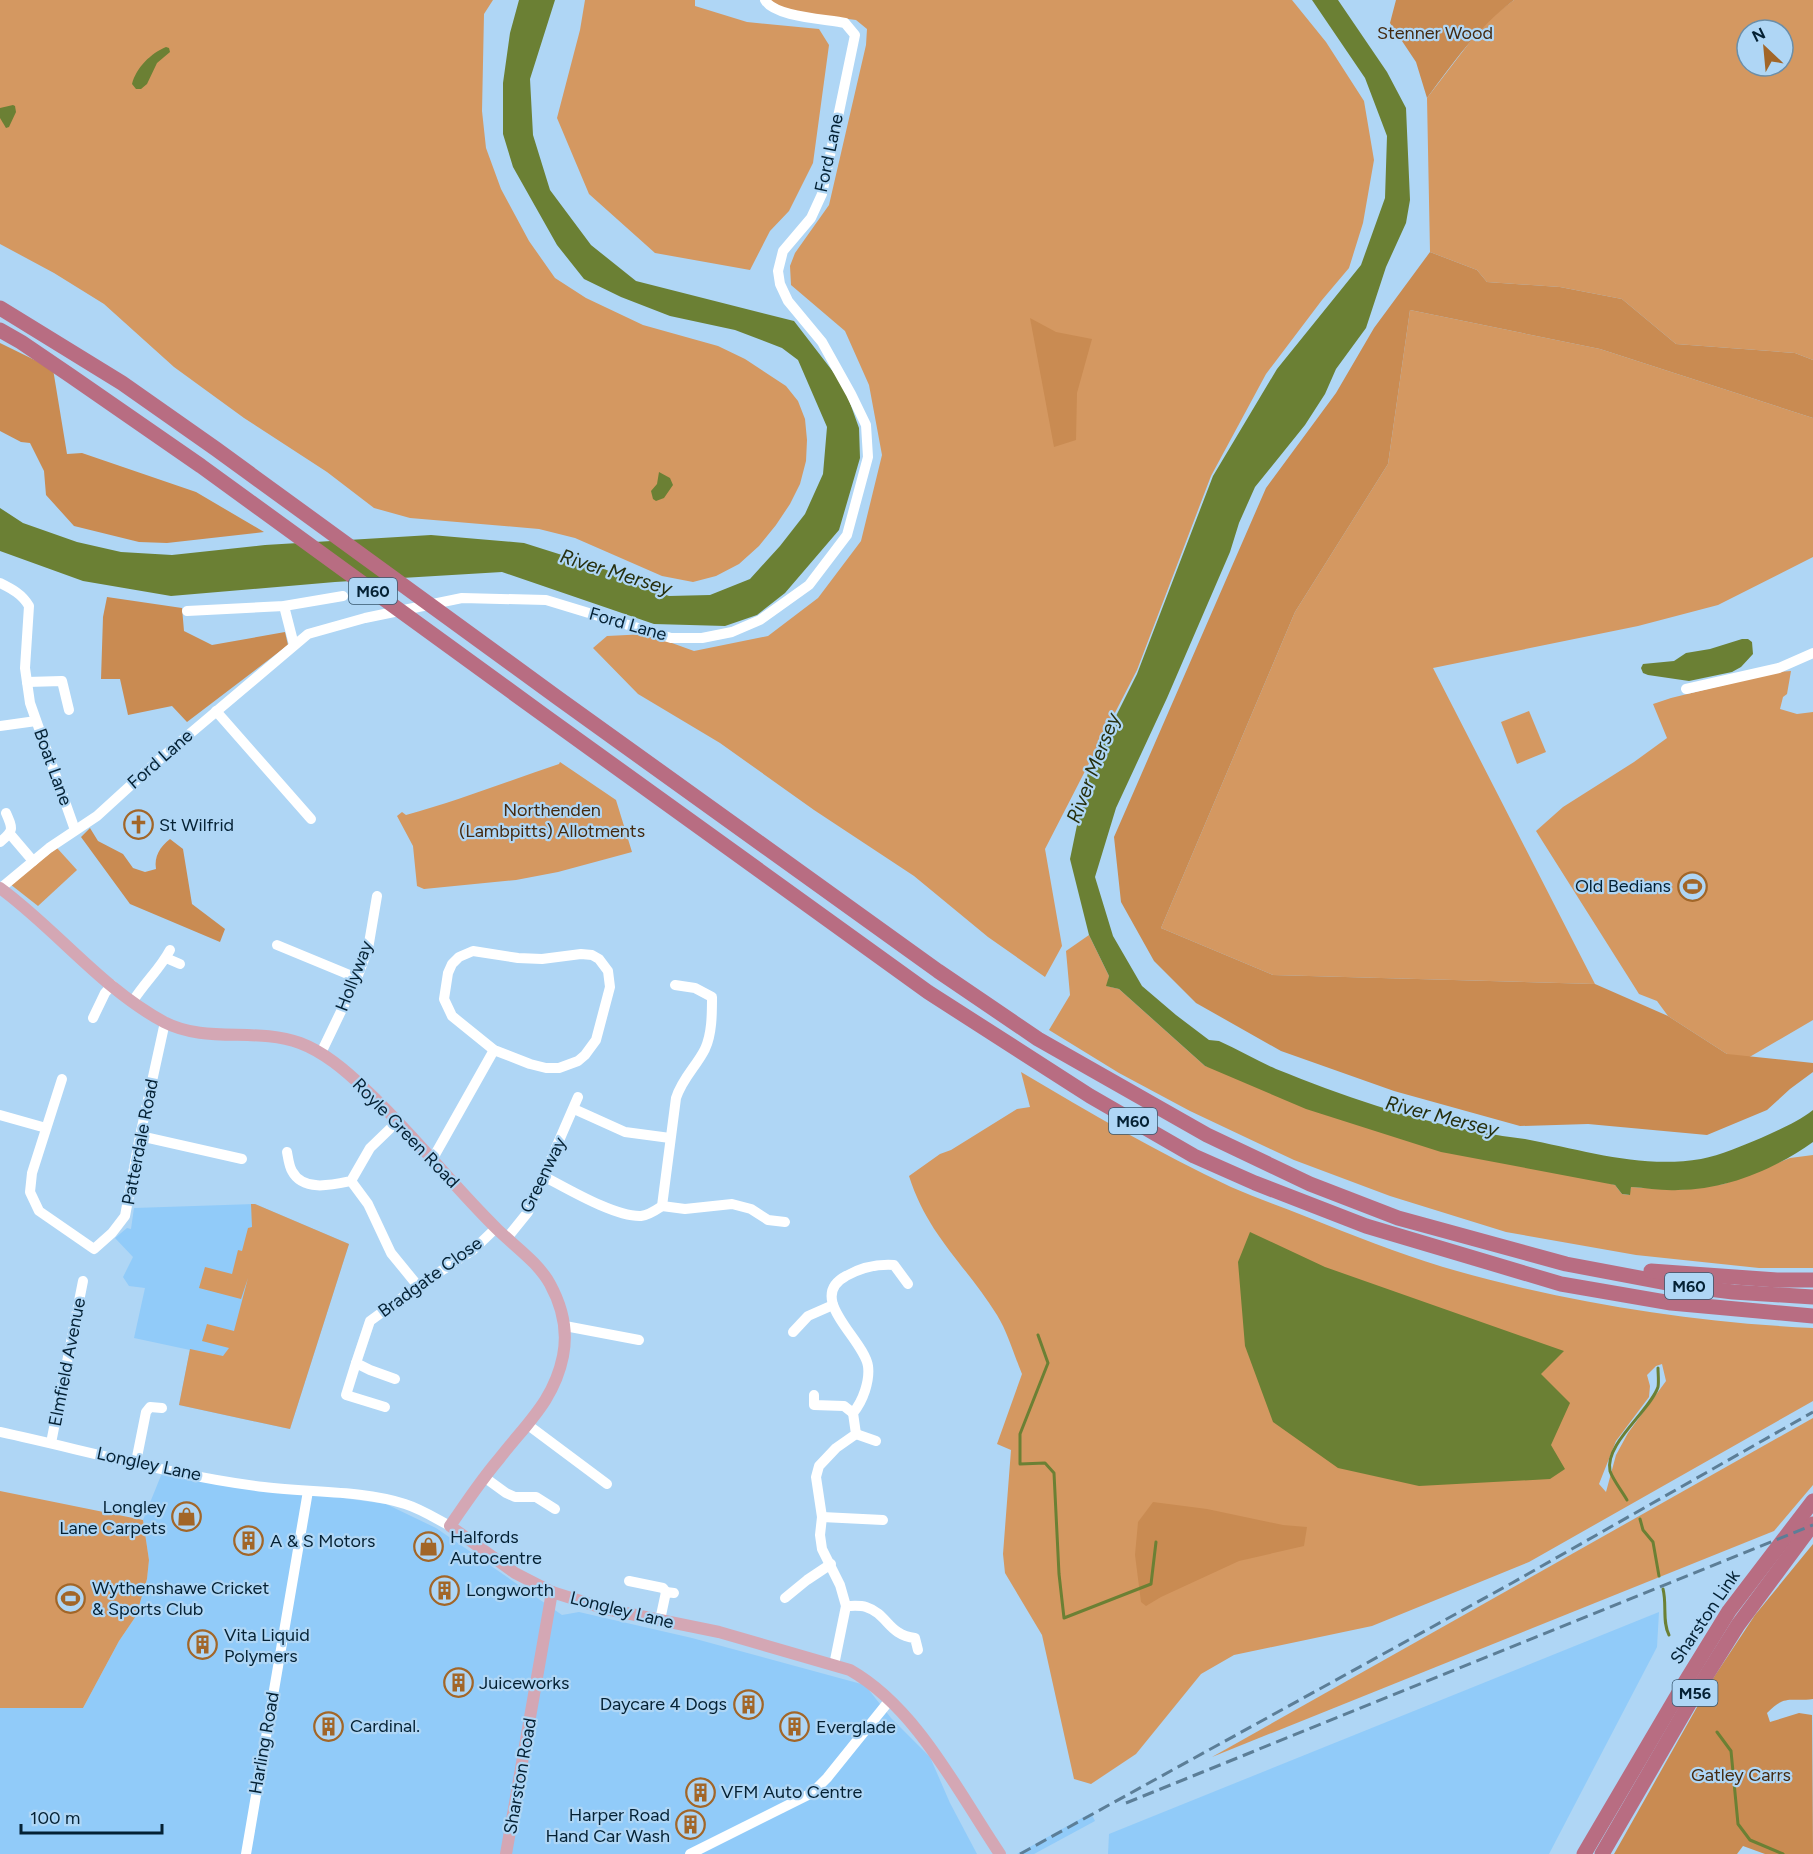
<svg xmlns="http://www.w3.org/2000/svg" width="1813" height="1854" font-family="Figtree,sans-serif">
<style>
.built{fill:#91cbf9}
.green{fill:#d49861;fill-rule:evenodd}
.forest{fill:#c98b52}
.water{fill:#6b8034}
.lines{fill:none;stroke-linecap:round;stroke-linejoin:round}
.stream{stroke:#6b8034;stroke-width:3}
.minor{stroke:#fff;stroke-width:10}
.major{stroke:#d4a7b4;stroke-width:12}
.highway{stroke:#b86d82;stroke-width:15}
.rail{stroke:#5c7e97;stroke-width:3;stroke-dasharray:12 6;stroke-linecap:butt}
.labels{text-anchor:middle;dominant-baseline:central;stroke-width:4.5;stroke-linejoin:round;paint-order:stroke}
.shield{fill:#afd6f5;stroke:#37576e;stroke-width:1.5}
.shield-label{font-size:16px;font-weight:bold;fill:#042134}
.park-label{font-size:18px;fill:#442a10;stroke:#afd6f5}
.street-label{font-size:18px;fill:#042134;stroke:#afd6f5}
.poi-label{font-size:18px;fill:#042134;stroke:#afd6f5;text-anchor:start}
.water-label{font-size:20px;font-style:italic;fill:#262f0e;stroke:#afd6f5}
</style>
<rect width="100%" height="100%" fill="#afd6f5"/>
<g class="built">
<polygon points="255,1204 349,1244 290,1429 179,1405 190,1350 134,1338 145,1288 129,1286 123,1277 133,1257 115,1238 127,1228 131,1229 134,1208"/>
<polygon points="162,1473 386,1504 436,1528 562,1615 579,1612 692,1638 865,1685 891,1718 930,1757 950,1803 977,1854 0,1854 0,1708 83,1708 119,1641 136,1616 147,1579 149,1560 143,1520"/>
<polygon points="1659,1612 1657,1647 1549,1854 1108,1854 1109,1834"/>
<polygon points="1091,1813 1095,1821 1034,1854 1017,1854"/>
</g>
<g class="green">
<polygon points="0,0 493,0 484,14 482,111 486,148 501,189 529,241 555,278 586,298 643,325 718,346 745,359 786,386 798,401 805,419 807,440 806,461 800,484 790,504 776,525 759,546 739,564 716,576 693,582 662,576 575,538 539,529 410,518 374,508 327,472 244,418 174,367 104,304 54,273 0,244"/>
<polygon points="585,0 695,0 695,6 747,22 819,29 829,45 813,163 789,211 770,231 750,270 655,253 589,194 557,118 580,30"/>
<polygon points="769,0 1292,0 1326,42 1364,101 1374,160 1363,223 1349,268 1322,300 1266,374 1211,476 1137,670 1045,849 1062,946 1045,977 988,937 914,876 814,810 720,743 638,694 593,648 607,636 647,634 694,651 768,636 818,598 861,541 882,455 869,385 845,331 791,285 790,266 795,253 829,205 866,45 867,29 856,20 789,11"/>
<path d="M1514 0H1813V360L1795 353 1676 344 1622 299 1560 287 1487 282 1477 270 1430 252 1427 98 1486 21ZM1747 30H1783V66H1747Z"/>
<polygon points="1410,310 1600,349 1813,418 1813,557 1718,605 1638,626 1433,668 1595,984 1273,975 1161,928 1295,612 1388,464"/>
<polygon points="1791,671 1787,694 1783,697 1780,709 1797,714 1813,712 1813,1020 1734,1066 1727,1054 1668,1016 1657,1001 1639,994 1536,831 1563,807 1634,762 1667,738 1653,704 1671,698 1765,675 1766,673"/>
<polygon points="1529,711 1546,752 1517,764 1501,722"/>
<path d="M560 762 616 800 632 852 558 872 516 880 424 889 417 886 413 846 397 816 402 812 406 815C458 801 508 781 559 764Z"/>
<polygon points="57,848 77,870 38,906 10,884"/>
<polygon points="1089,935 1109,976 1107,986 1119,989 1205,1066 1615,1185 1622,1194 1629,1195 1631,1187 1679,1190 1724,1184 1790,1158 1813,1155 1813,1268 1759,1268 1636,1255 1506,1232 1390,1196 1294,1160 1190,1111 1119,1073 1049,1030 1070,995 1066,951"/>
<path d="M1021 1072C1090 1113 1159 1153 1231 1187 1256 1198 1282 1207 1307 1217 1352 1235 1397 1253 1443 1267 1563 1302 1689 1322 1813 1328V1401L1529 1562 1372 1626 1234 1655 1201 1674 1136 1754 1091 1784 1074 1779 1042 1635 1005 1573 1003 1554 1011 1450 997 1444 1022 1374C1014 1355 1008 1333 997 1315 966 1265 928 1236 909 1176L940 1154 951 1150 1017 1109 1030 1107ZM1662 1364 1666 1381 1628 1433 1616 1455 1606 1492 1599 1484 1616 1441 1649 1397 1650 1386 1647 1375 1656 1366Z"/>
<polygon points="251,1204 255,1204 349,1244 290,1429 179,1405 190,1349 223,1356 229,1348 202,1341 207,1324 234,1331 248,1278 241,1299 199,1288 205,1267 232,1274 238,1250 242,1251 248,1228 252,1227"/>
<polygon points="1813,1418 1813,1485 1774,1531 1212,1757"/>
<polygon points="0,1491 143,1520 149,1560 147,1579 136,1616 119,1641 83,1708 0,1708"/>
</g>
<g class="forest">
<path d="M1396 0H1514C1478 27 1453 63 1427 98L1416 62 1390 23Z"/>
<polygon points="1430,252 1477,270 1487,282 1560,287 1622,299 1676,344 1795,353 1813,360 1813,418 1600,349 1410,310 1388,464 1295,612 1161,928 1273,975 1595,984 1668,1016 1727,1054 1813,1063 1813,1072 1790,1089 1767,1110 1707,1135 1588,1124 1520,1126 1394,1091 1281,1051 1196,1003 1154,961 1121,902 1114,837 1266,488 1336,393 1374,328"/>
<polygon points="1030,318 1056,332 1092,339 1077,393 1076,440 1054,447"/>
<polygon points="0,343 53,369 67,454 82,453 196,492 264,532 167,543 139,542 74,526 46,495 44,471 30,443 21,442 0,431"/>
<polygon points="107,597 182,608 184,631 212,645 285,632 288,645 187,722 172,706 128,715 120,679 101,679 103,617"/>
<path d="M90 828 98 841 123 854 133 868 145 872 156 869C154 856 160 847 170 839L183 849 192 904 225 929 220 942 130 904 81 837Z"/>
<polygon points="1153,1502 1207,1509 1283,1525 1307,1527 1304,1546 1239,1561 1161,1597 1146,1606 1141,1602 1135,1555 1138,1522"/>
<path d="M1813 1544V1699C1790 1702 1785 1694 1767 1713L1770 1722 1799 1713 1812 1715 1813 1854H1765L1743 1846 1737 1854H1614L1714 1677 1755 1615Z"/>
</g>
<g class="water">
<polygon points="519,0 555,0 530,79 533,135 550,190 591,245 636,281 794,321 844,386 859,428 860,458 839,530 785,593 757,615 725,626 654,624 502,572 335,582 171,596 83,581 0,551 0,508 23,523 77,542 121,552 172,555 265,545 431,535 524,543 600,567 635,583 669,596 710,595 750,579 780,546 805,514 823,474 827,427 798,360 782,348 735,330 670,316 621,297 584,279 557,245 513,167 503,134 503,83 510,33"/>
<path d="M1312 0H1338L1387 72 1406 108 1410 200 1406 223 1386 267 1366 328 1336 369 1325 394 1305 425 1255 487 1239 523 1230 552 1167 698 1116 808 1095 877 1113 936 1142 986 1176 1015 1209 1040 1219 1041C1238 1049 1257 1061 1276 1069 1341 1095 1411 1120 1480 1132 1495 1135 1510 1137 1525 1139 1583 1150 1641 1169 1701 1159 1721 1155 1742 1146 1761 1138 1778 1130 1798 1122 1813 1110V1142C1775 1169 1726 1190 1678 1190 1663 1191 1647 1188 1631 1187L1630 1195 1622 1194 1615 1185 1441 1152 1306 1109 1205 1066 1119 989 1106 986 1109 976 1089 935 1070 859 1088 772 1137 674 1213 476 1277 369 1361 265 1385 198 1387 136 1365 78Z"/>
<path d="M166 47 169 48 170 52 157 63 147 84 141 89H136L132 84C136 68 151 53 166 47Z"/>
<polygon points="13,105 15,106 16,112 9,127 6,128 0,118 0,108"/>
<polygon points="659,472 670,478 673,485 664,498 656,501 653,499 651,491 657,484"/>
<polygon points="1742,639 1748,639 1752,642 1753,654 1741,667 1732,672 1689,681 1648,675 1643,673 1641,668 1643,664 1674,661 1686,653 1710,649"/>
<polygon points="1250,1232 1325,1267 1564,1351 1541,1374 1570,1403 1551,1445 1565,1469 1550,1479 1419,1486 1338,1468 1273,1422 1245,1346 1238,1262"/>
</g>
<g class="lines">
<g class="stream">
<polyline points="1038,1335 1048,1363 1020,1434 1020,1464 1045,1463 1054,1473 1059,1574 1064,1618 1151,1584 1156,1542"/>
<path d="M1627 1500C1622 1491 1613 1480 1610 1471 1604 1444 1650 1411 1658 1387 1659 1381 1658 1374 1658 1368"/>
<polyline points="1640,1519 1643,1530 1653,1542 1659,1576"/>
<path d="M1663 1589C1667 1604 1662 1622 1669 1635"/>
<polyline points="1717,1732 1731,1751 1738,1824 1750,1840 1783,1854"/>
</g>
<g class="minor">
<path d="M0 583C12 589 22 594 29 606L25 668 30 703 75 830"/>
<polyline points="284,606 294,645"/>
<polyline points="187,611 284,606 343,596"/>
<polyline points="27,682 62,681 69,710"/>
<polyline points="1686,689 1779,668 1813,653"/>
<polyline points="216,711 311,819"/>
<polyline points="0,726 36,721"/>
<polyline points="10,834 33,861"/>
<path d="M0 842C14 831 13 829 6 813"/>
<path d="M1 888 49 848 97 816 154 764 308 634 365 618 462 598 546 600 671 638H702L732 632 760 620 809 585 847 535 868 457 866 425 851 394 822 342 788 301 780 284 778 271 783 251 811 218 822 194 855 35 845 23C826 19 774 17 765 0"/>
<polyline points="277,945 357,978"/>
<polygon points="473,951 518,958 542,959 581,954 592,955 599,959 608,971 610,987 596,1040 585,1055 578,1061 559,1068 546,1068 530,1064 494,1050 452,1016 444,999 448,973 452,964 459,957"/>
<polyline points="166,958 180,964"/>
<path d="M133 1001C145 982 160 969 170 950"/>
<polyline points="93,1018 105,993 112,985"/>
<polyline points="321,1053 357,978 368,949 377,896"/>
<polyline points="62,1079 32,1173 30,1192 39,1211 94,1249 112,1233 125,1216 140,1136 165,1022"/>
<polyline points="574,1109 625,1132 670,1138"/>
<polyline points="0,1115 46,1128"/>
<polyline points="140,1136 242,1159"/>
<path d="M287 1152C288 1157 289 1166 292 1171 303 1192 332 1185 351 1181L370 1148 398 1121"/>
<polyline points="432,1160 494,1050"/>
<path d="M545 1177C568 1189 615 1217 641 1216 649 1215 656 1210 662 1206L676 1098C683 1077 696 1067 705 1049 712 1034 712 1014 712 997L695 988 675 985"/>
<polyline points="351,1181 368,1204 391,1253 418,1286"/>
<polyline points="662,1206 685,1209 732,1204 751,1209 768,1220 785,1222"/>
<polyline points="507,1238 528,1212 578,1097"/>
<polyline points="565,1326 639,1340"/>
<polyline points="793,1332 808,1316 833,1305"/>
<polyline points="356,1363 370,1321 418,1286 473,1250 496,1228"/>
<polyline points="814,1395 814,1405 844,1406 853,1413"/>
<polyline points="385,1407 346,1395 356,1363 370,1370 395,1379"/>
<polyline points="528,1425 607,1484"/>
<path d="M0 1432C87 1451 176 1476 264 1487 311 1493 360 1490 405 1504 421 1509 435 1518 450 1526"/>
<polyline points="856,1434 876,1441"/>
<polyline points="51,1443 83,1281"/>
<polyline points="136,1462 146,1412 150,1407 162,1408"/>
<polyline points="484,1477 506,1493 515,1497 536,1497 555,1509"/>
<polyline points="822,1517 883,1520"/>
<polyline points="629,1581 663,1588 666,1592"/>
<polyline points="785,1598 807,1580 831,1564"/>
<path d="M846 1606C852 1606 860 1605 866 1607 888 1614 888 1635 915 1638L918 1650"/>
<polyline points="660,1620 666,1592 674,1593"/>
<path d="M834 1665 846 1606 840 1585 822 1549 820 1535 822 1517 816 1477 819 1466 836 1448 856 1434 853 1413C863 1401 870 1381 868 1366 864 1339 805 1298 846 1276 860 1268 878 1264 894 1265L908 1284"/>
<polyline points="246,1854 308,1491"/>
<polyline points="690,1854 812,1793 827,1778 889,1701"/>
</g>
<g class="major">
<path d="M0 888C56 929 102 989 164 1022 206 1044 256 1027 300 1043 324 1052 345 1070 364 1088 411 1131 450 1183 496 1228 514 1246 538 1262 550 1284 562 1306 568 1331 563 1356 554 1401 526 1424 499 1459 481 1480 466 1503 450 1526L515 1573 552 1592 606 1609 719 1632 850 1670C917 1708 958 1792 1000 1854"/>
<polyline points="506,1854 552,1592"/>
</g>
<g class="highway">
<polyline points="0,308 122,383 216,449 558,698 938,971 1038,1039 1207,1135 1310,1184 1398,1218 1566,1264 1677,1285 1733,1292 1813,1297"/>
<polyline points="0,330 21,342 71,376 201,466 545,716 928,992 1090,1096 1194,1156 1255,1183 1366,1226 1561,1284 1671,1303 1813,1316"/>
<polyline points="1651,1271 1777,1280 1813,1280"/>
<polyline points="1584,1854 1684,1684 1729,1611 1813,1501"/>
<polyline points="1602,1854 1696,1692 1738,1625 1813,1524"/>
</g>
<g class="rail">
<polyline points="1126,1803 1813,1525"/>
<polyline points="1020,1854 1512,1583 1813,1412"/>
</g>
</g>
<defs>
<symbol id="church-ring" viewBox="-11 -11 22 22"><circle r="9.5" fill="#afd6f5" stroke="#a26628" stroke-width="1.5"/><path d="M-1.2-6h2.4v3.5h3.3v2.4h-3.3V6h-2.4V-.1h-3.3v-2.4h3.3Z" fill="#a26628"/></symbol>
<symbol id="stadium-ring" viewBox="-11 -11 22 22"><circle r="9.5" fill="#afd6f5" stroke="#a26628" stroke-width="1.5"/><path d="M0-5a6.5 5 0 1 0 0 10a6.5 5 0 1 0 0-10ZM-3.5-1.8h7v3.6h-7Z" fill="#a26628"/></symbol>
<symbol id="shop-ring" viewBox="-11 -11 22 22"><circle r="9.5" fill="#afd6f5" stroke="#a26628" stroke-width="1.5"/><path d="M-5-2.5h2.3a2.7 3.5 0 0 1 5.4 0H5L5.5 6h-11ZM-1.5-2.5h3a1.5 2.3 0 0 0-3 0Z" fill="#a26628"/></symbol>
<symbol id="building-ring" viewBox="-11 -11 22 22"><circle r="9.5" fill="#afd6f5" stroke="#a26628" stroke-width="1.5"/><path d="M-4-6H4V6H1V3H-1V6H-4ZM-2.5-4.3h1.7v1.8h-1.7ZM.8-4.3h1.7v1.8H.8ZM-2.5-1h1.7V.8h-1.7ZM.8-1h1.7V.8H.8Z" fill="#a26628"/></symbol>
</defs>
<g fill-rule="evenodd">
<use href="#church-ring" x="122" y="808" width="33" height="33"/>
<use href="#stadium-ring" x="1676" y="870" width="33" height="33"/>
<use href="#shop-ring" x="170" y="1500" width="33" height="33"/>
<use href="#building-ring" x="232" y="1524" width="33" height="33"/>
<use href="#shop-ring" x="412" y="1530" width="33" height="33"/>
<use href="#building-ring" x="428" y="1574" width="33" height="33"/>
<use href="#stadium-ring" x="54" y="1582" width="33" height="33"/>
<use href="#building-ring" x="186" y="1628" width="33" height="33"/>
<use href="#building-ring" x="442" y="1666" width="33" height="33"/>
<use href="#building-ring" x="732" y="1688" width="33" height="33"/>
<use href="#building-ring" x="312" y="1710" width="33" height="33"/>
<use href="#building-ring" x="778" y="1710" width="33" height="33"/>
<use href="#building-ring" x="684" y="1776" width="33" height="33"/>
<use href="#building-ring" x="674" y="1808" width="33" height="33"/>
</g>
<g class="labels">
<g class="shield">
<rect x="349" y="578" width="48" height="26" rx="4.5"/>
<rect x="1109" y="1108" width="48" height="26" rx="4.5"/>
<rect x="1665" y="1273" width="48" height="26" rx="4.5"/>
<rect x="1672.5" y="1680" width="45" height="26" rx="4.5"/>
</g>
<g class="shield-label">
<text x="373" y="591">M60</text>
<text x="1133" y="1121">M60</text>
<text x="1689" y="1286">M60</text>
<text x="1695" y="1693">M56</text>
</g>
<g class="park-label">
<text x="1435" y="33">Stenner Wood</text>
<text x="552" y="810">Northenden<tspan x="552" dy="21">(Lambpitts) Allotments</tspan></text>
<text x="1741" y="1775">Gatley Carrs</text>
</g>
<g class="street-label">
<text transform="translate(829 153) rotate(-78)">Ford Lane</text>
<text transform="translate(628 624) rotate(16)">Ford Lane</text>
<text transform="translate(160 759) rotate(-41)">Ford Lane</text>
<text transform="translate(53 767) rotate(70)">Boat Lane</text>
<text transform="translate(354 976) rotate(-69)">Hollyway</text>
<text transform="translate(406 1133) rotate(46)">Royle Green Road</text>
<text transform="translate(140 1142) rotate(-79)">Patterdale Road</text>
<text transform="translate(543 1175) rotate(-64)">Greenway</text>
<text transform="translate(430 1277) rotate(-36)">Bradgate Close</text>
<text transform="translate(67 1362) rotate(-79)">Elmfield Avenue</text>
<text transform="translate(149 1464) rotate(12)">Longley Lane</text>
<text transform="translate(622 1610) rotate(14)">Longley Lane</text>
<text transform="translate(1705 1617) rotate(-56)">Sharston Link</text>
<text transform="translate(264 1743) rotate(-80)">Harling Road</text>
<text transform="translate(520 1776) rotate(-80)">Sharston Road</text>
</g>
<g class="poi-label">
<text x="159" y="825">St Wilfrid</text>
<text x="1671" y="886" text-anchor="end">Old Bedians</text>
<text x="166" y="1507" text-anchor="end">Longley<tspan x="166" dy="21">Lane Carpets</tspan></text>
<text x="450" y="1537">Halfords<tspan x="450" dy="21">Autocentre</tspan></text>
<text x="270" y="1541">A &amp; S Motors</text>
<text x="92" y="1588">Wythenshawe Cricket<tspan x="92" dy="21">&amp; Sports Club</tspan></text>
<text x="466" y="1590">Longworth</text>
<text x="224" y="1635">Vita Liquid<tspan x="224" dy="21">Polymers</tspan></text>
<text x="479" y="1683">Juiceworks</text>
<text x="727" y="1704" text-anchor="end">Daycare 4 Dogs</text>
<text x="350" y="1726">Cardinal.</text>
<text x="816" y="1727">Everglade</text>
<text x="721" y="1792">VFM Auto Centre</text>
<text x="670" y="1815" text-anchor="end">Harper Road<tspan x="670" dy="21">Hand Car Wash</tspan></text>
</g>
<g class="water-label">
<text transform="translate(616 572) rotate(17)">River Mersey</text>
<text transform="translate(1093 768) rotate(-69)">River Mersey</text>
<text transform="translate(1442 1116) rotate(14)">River Mersey</text>
</g>
</g>
<g transform="translate(1765 48) rotate(334)"><circle r="28" fill="#afd6f5" stroke="#6b8ea8" stroke-width="1.5"/>
<path d="M0-4.5L10 22L0 15L-10 22Z" fill="#a26628"/>
<text y="-9" font-size="16" font-weight="bold" text-anchor="middle" fill="#042134">N</text>
</g>
<path d="M21 1824v9h141v-9" fill="none" stroke="#042134" stroke-width="3"/>
<text x="30" y="1824" font-size="18" fill="#042134" stroke="#afd6f5" stroke-width="4.5" paint-order="stroke">100 m</text>
</svg>
